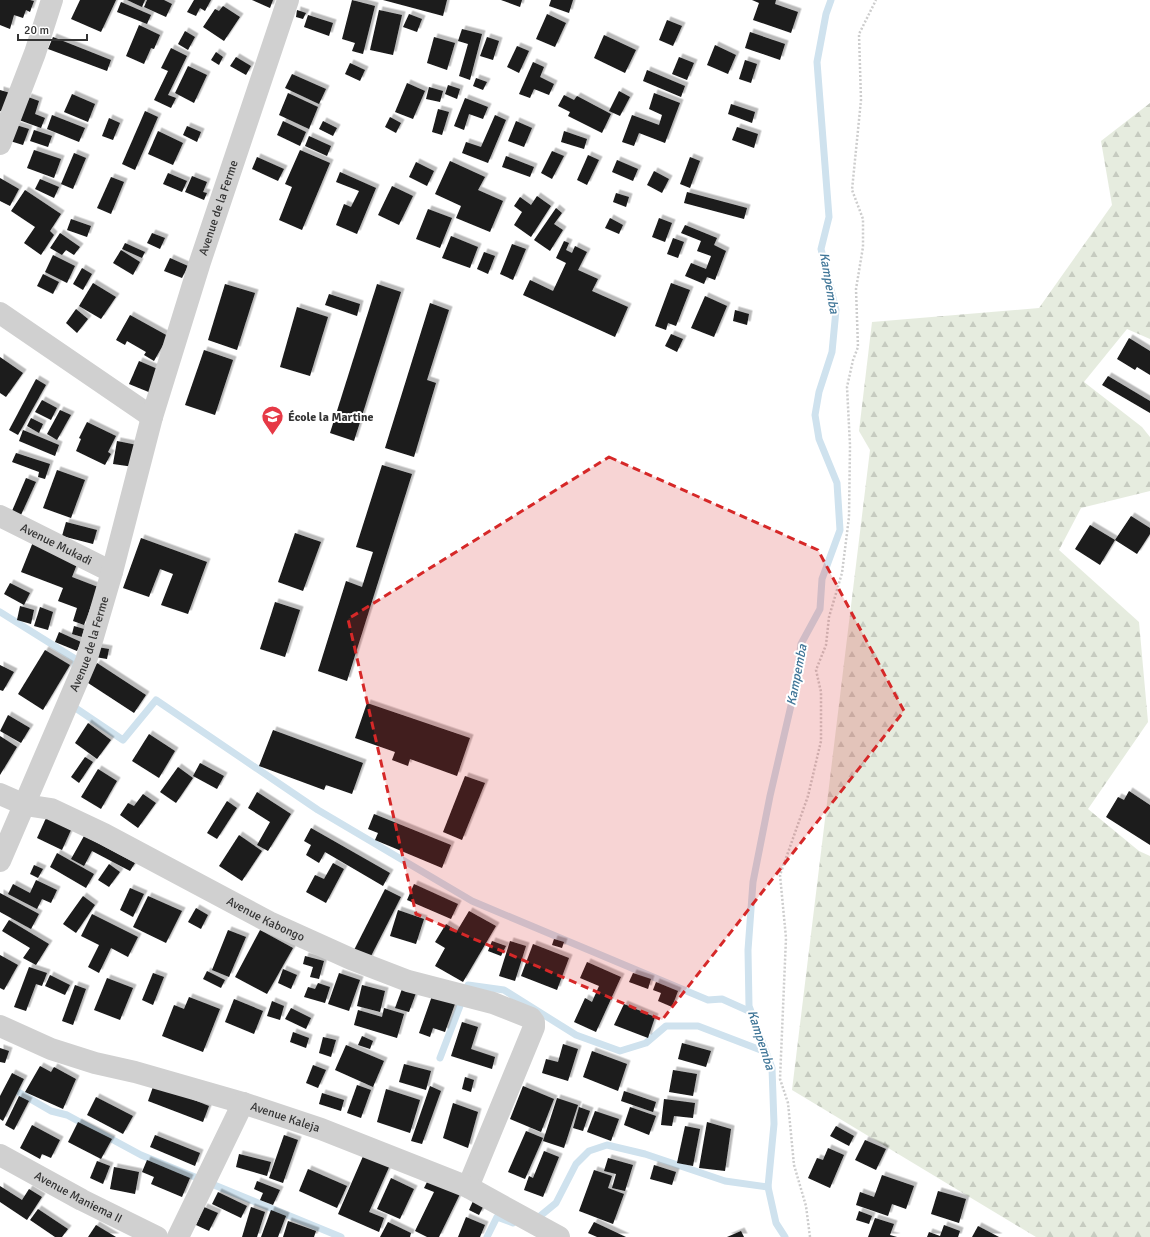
<svg xmlns="http://www.w3.org/2000/svg" width="1150" height="1237" font-family="Signika,sans-serif">
<style>
.forest{fill:url(#forest-firs)}
.lines{fill:none;stroke-linecap:round;stroke-linejoin:round}
.stream{stroke:#cfe2ee;stroke-width:7}
.building{fill:#1a1a1a;filter:url(#shadow)}
.path{stroke:#cdcdcd;stroke-width:2.5;stroke-dasharray:2 2;stroke-linecap:butt}
.minor{stroke:#d0d0d0;stroke-width:22}
.marked{fill:#d62828;fill-opacity:0.2;stroke:#d62828;stroke-width:3;stroke-dasharray:8 5;stroke-linejoin:round}
.labels{text-anchor:middle;dominant-baseline:central;stroke-width:4;stroke-linejoin:round;paint-order:stroke}
.street-label{font-size:12px;fill:#333;stroke:#fff}
.poi-label{font-size:12px;font-weight:bold;fill:#333;stroke:#fff;text-anchor:start}
.water-label{font-size:13px;font-style:italic;fill:#3f7597;stroke:#fff}
</style>
<defs>
<pattern id="forest-firs" width="22" height="20" patternUnits="userSpaceOnUse"><rect width="22" height="20" fill="#e6ecdf"/><path d="M5 1l3.5 6h-7zM16 11l3.5 6h-7z" fill="#c6cbc0"/></pattern>
<filter id="shadow"><feDropShadow dx="3.5" dy="-3.5" stdDeviation="0" flood-color="#0004"/></filter>
</defs>
<rect width="100%" height="100%" fill="#fff"/>
<polygon class="forest" points="1150,103 1150,339 1127,329 1084,382 1142,427 1150,437 1150,491 1081,508 1059,550 1139,622 1148,722 1088,809 1139,851 1150,856 1150,1237 1036,1237 792,1090 870,450 859,431 872,322 1039,308 1112,205 1101,141"/>
<g class="lines">
<g class="stream">
<polyline points="0,612 77,660 75,666"/>
<polyline points="69,707 77,709 123,740 156,700 318,810 472,901 708,1000 722,999 751,1012"/>
<polyline points="440,1058 468,985 504,990 576,1035 620,1051 646,1043 666,1026 698,1026 766,1052"/>
<polyline points="20,1093 51,1111 67,1115 141,1155 341,1237"/>
<polyline points="534,1221 556,1203 576,1164 589,1151 607,1145 645,1154 725,1181 768,1187"/>
<polyline points="487,1237 497,1217 513,1223"/>
<polyline points="785,1237 776,1223 768,1187 774,1124 772,1068 749,1006 748,950 753,882 770,796 796,684 801,644 820,609 822,579 840,530 837,483 819,439 815,415 819,392 832,352 836,310 821,249 829,217 817,62 826,14 831,0"/>
</g>
</g>
<g class="building">
<polygon points="0,0 30,0 34,1 30,12 26,10 23,18 14,15 10,29 0,25"/>
<polygon points="80,0 116,0 101,32 71,19"/>
<polygon points="127,0 145,0 142,7"/>
<polygon points="147,0 164,0 172,4 166,17 144,7"/>
<polygon points="194,0 211,0 205,11 200,8 196,16 187,12"/>
<polygon points="252,0 273,0 270,8"/>
<polygon points="352,0 375,6 363,54 352,51 355,43 342,39"/>
<polygon points="383,0 447,0 443,16"/>
<polygon points="501,0 522,0 520,7"/>
<polygon points="551,0 573,0 569,13 549,6"/>
<polygon points="752,0 776,0 775,4 798,12 791,33 753,20 759,3"/>
<polygon points="121,2 151,15 147,24 117,12"/>
<polygon points="223,6 240,17 224,41 203,27 215,9 219,11"/>
<polygon points="297,10 306,13 303,19 296,17"/>
<polygon points="379,10 402,15 393,55 370,50"/>
<polygon points="409,14 422,19 417,32 403,27"/>
<polygon points="547,14 566,23 555,47 536,39"/>
<polygon points="308,15 333,23 329,36 304,27"/>
<polygon points="667,20 682,26 673,46 659,40"/>
<polygon points="139,25 160,35 154,49 151,48 144,64 126,56"/>
<polygon points="462,29 482,34 470,80 459,76 468,44 458,41"/>
<polygon points="185,31 195,37 188,50 178,44"/>
<polygon points="750,32 785,44 780,60 745,48"/>
<polygon points="604,35 636,50 625,73 594,58"/>
<polygon points="53,37 111,60 107,71 48,49"/>
<polygon points="434,37 455,43 447,70 427,63"/>
<polygon points="487,37 499,41 493,60 480,56"/>
<polygon points="715,45 736,55 728,74 707,65"/>
<polygon points="517,46 529,51 519,73 507,67"/>
<polygon points="171,48 187,56 168,95 176,98 171,108 154,100 168,71 161,68"/>
<polygon points="216,52 223,57 219,65 211,60"/>
<polygon points="236,57 251,66 246,75 230,66"/>
<polygon points="679,57 694,63 687,80 672,74"/>
<polygon points="745,60 757,64 751,83 739,79"/>
<polygon points="533,62 544,67 540,77 554,84 549,95 534,89 530,98 519,94"/>
<polygon points="350,63 365,70 360,81 345,74"/>
<polygon points="188,66 207,75 194,103 175,93"/>
<polygon points="647,70 685,86 681,97 643,81"/>
<polygon points="292,74 326,89 319,104 285,88"/>
<polygon points="476,78 487,82 483,90 473,86"/>
<polygon points="407,83 425,91 413,119 395,112"/>
<polygon points="448,85 460,89 457,99 445,94"/>
<polygon points="429,87 443,91 440,102 426,99"/>
<polygon points="0,90 10,93 4,112 0,111"/>
<polygon points="619,91 630,97 620,116 609,111"/>
<polygon points="288,93 318,107 309,129 279,115"/>
<polygon points="654,93 680,103 665,143 639,133 634,146 622,142 632,115 659,125 662,115 649,109"/>
<polygon points="72,94 95,104 88,122 64,112"/>
<polygon points="564,95 574,100 577,96 611,114 602,133 568,116 570,112 558,106"/>
<polygon points="28,97 39,101 35,114 45,118 41,128 19,120"/>
<polygon points="465,98 488,107 483,119 469,114 464,130 454,126"/>
<polygon points="731,104 755,112 752,123 728,114"/>
<polygon points="438,109 449,112 442,135 432,132"/>
<polygon points="145,111 158,117 135,170 122,164"/>
<polygon points="52,115 85,128 79,142 47,129"/>
<polygon points="495,115 506,120 488,163 462,153 466,142 481,147"/>
<polygon points="390,117 401,123 396,133 385,127"/>
<polygon points="109,118 120,123 113,140 102,136"/>
<polygon points="283,121 306,132 300,146 277,135"/>
<polygon points="323,121 337,128 333,136 319,129"/>
<polygon points="516,121 532,128 524,147 508,141"/>
<polygon points="16,125 29,129 23,145 10,141"/>
<polygon points="187,126 201,132 197,142 183,135"/>
<polygon points="737,127 758,134 754,148 732,140"/>
<polygon points="34,130 52,136 48,147 30,141"/>
<polygon points="158,131 183,143 173,165 148,154"/>
<polygon points="564,131 587,139 584,149 561,142"/>
<polygon points="309,136 331,146 327,156 305,146"/>
<polygon points="34,150 61,159 54,178 27,168"/>
<polygon points="300,150 330,163 302,230 279,220 292,187 285,184"/>
<polygon points="552,151 564,156 552,179 541,173"/>
<polygon points="74,153 86,158 73,189 61,184"/>
<polygon points="588,155 599,160 587,185 577,180"/>
<polygon points="506,156 534,167 530,177 502,167"/>
<polygon points="257,157 284,169 278,181 252,169"/>
<polygon points="690,157 700,161 690,188 680,184"/>
<polygon points="617,160 638,169 633,181 612,172"/>
<polygon points="450,161 485,177 478,190 503,201 490,232 456,218 461,206 435,194"/>
<polygon points="416,162 434,171 427,186 409,177"/>
<polygon points="654,171 669,179 662,193 647,185"/>
<polygon points="340,172 376,188 357,234 336,225 344,204 351,207 359,191 336,182"/>
<polygon points="168,173 187,181 182,192 163,184"/>
<polygon points="192,176 207,182 203,192 207,193 204,200 185,192"/>
<polygon points="111,177 124,182 111,214 97,208"/>
<polygon points="0,178 19,189 10,206 0,201"/>
<polygon points="40,179 59,187 54,198 35,189"/>
<polygon points="392,186 413,196 399,225 378,215"/>
<polygon points="25,190 61,214 50,231 54,235 41,255 24,243 35,227 11,211"/>
<polygon points="687,192 747,208 744,219 684,203"/>
<polygon points="616,193 629,197 626,207 613,202"/>
<polygon points="537,196 551,206 531,237 514,225 522,212 514,206 520,197 531,205"/>
<polygon points="556,208 562,213 554,224 563,230 550,251 534,240"/>
<polygon points="428,209 452,218 440,248 416,239"/>
<polygon points="610,218 623,225 619,234 605,228"/>
<polygon points="659,218 672,223 665,242 652,237"/>
<polygon points="71,219 91,226 87,237 67,230"/>
<polygon points="685,225 717,238 714,245 726,251 715,280 707,277 704,284 685,276 691,263 706,269 711,256 697,251 701,241 681,233"/>
<polygon points="60,233 80,247 74,255 66,250 62,255 50,248"/>
<polygon points="152,233 165,238 160,249 147,243"/>
<polygon points="451,236 478,247 470,268 442,258"/>
<polygon points="673,238 684,242 678,258 667,254"/>
<polygon points="564,241 569,243 566,250 572,253 575,246 587,252 578,270 598,279 592,291 628,307 615,337 523,295 530,280 553,291 566,263 556,258"/>
<polygon points="125,243 145,252 142,258 122,249"/>
<polygon points="512,244 526,249 513,280 500,274"/>
<polygon points="121,250 140,262 133,275 113,263"/>
<polygon points="484,252 495,256 488,274 477,269"/>
<polygon points="53,255 75,266 67,283 45,272"/>
<polygon points="170,258 188,266 182,278 164,271"/>
<polygon points="82,268 92,274 83,290 73,284"/>
<polygon points="43,274 59,282 53,294 37,286"/>
<polygon points="93,283 116,297 101,319 79,306"/>
<polygon points="671,283 690,290 676,326 668,323 666,330 655,326"/>
<polygon points="225,284 255,293 237,350 208,340"/>
<polygon points="377,284 401,292 354,441 330,433"/>
<polygon points="329,294 360,304 357,316 325,305"/>
<polygon points="705,296 727,306 714,337 691,328"/>
<polygon points="430,303 449,310 427,380 436,383 414,457 385,448"/>
<polygon points="297,307 328,317 310,376 280,367"/>
<polygon points="76,309 88,319 77,333 66,323"/>
<polygon points="735,310 749,314 747,325 733,321"/>
<polygon points="130,315 168,336 154,361 144,355 146,352 127,341 125,345 116,340"/>
<polygon points="671,334 683,339 677,352 665,346"/>
<polygon points="1129,338 1150,351 1150,375 1137,367 1135,370 1117,359"/>
<polygon points="204,350 233,360 215,415 185,405"/>
<polygon points="0,357 23,373 6,397 0,393"/>
<polygon points="139,361 160,370 151,393 129,384"/>
<polygon points="1108,376 1150,401 1150,413 1102,385"/>
<polygon points="36,379 46,385 18,435 9,430"/>
<polygon points="42,400 57,408 51,420 35,412"/>
<polygon points="60,410 71,415 57,440 47,434"/>
<polygon points="31,418 43,424 39,433 27,426"/>
<polygon points="87,422 116,436 108,452 111,454 105,465 76,451 81,439 79,438"/>
<polygon points="23,430 59,445 55,456 19,441"/>
<polygon points="117,441 137,445 134,467 113,464"/>
<polygon points="16,453 50,464 45,479 38,477 39,472 12,462"/>
<polygon points="382,465 412,474 347,681 318,671 346,581 362,587 373,552 356,547"/>
<polygon points="57,470 85,480 71,518 43,508"/>
<polygon points="26,478 36,482 21,515 12,511"/>
<polygon points="1131,516 1150,528 1150,534 1137,554 1115,540 1100,565 1075,549 1090,525 1115,540"/>
<polygon points="66,522 97,530 93,544 62,536"/>
<polygon points="295,533 321,542 303,591 278,582"/>
<polygon points="141,538 207,562 188,614 161,605 173,574 160,569 149,597 123,588"/>
<polygon points="33,542 79,559 72,577 98,587 84,625 73,621 77,608 58,601 63,588 21,572"/>
<polygon points="10,583 30,593 24,605 4,594"/>
<polygon points="275,602 300,610 285,657 260,649"/>
<polygon points="20,606 34,610 31,624 17,620"/>
<polygon points="40,607 53,612 48,630 34,626"/>
<polygon points="74,626 84,629 82,637 72,634"/>
<polygon points="59,632 81,642 77,651 55,642"/>
<polygon points="97,647 109,649 107,659 95,657"/>
<polygon points="45,650 70,665 43,710 18,694"/>
<polygon points="97,663 146,695 134,713 85,681"/>
<polygon points="0,665 14,672 3,691 0,690"/>
<polygon points="367,703 470,738 457,776 410,759 408,766 392,760 395,752 355,738"/>
<polygon points="8,715 30,728 21,743 0,731"/>
<polygon points="88,723 111,740 97,759 75,743"/>
<polygon points="273,730 363,763 352,794 326,785 324,790 259,766"/>
<polygon points="149,734 175,751 159,778 132,761"/>
<polygon points="0,736 17,747 0,775"/>
<polygon points="85,757 93,762 79,783 71,777"/>
<polygon points="200,763 224,776 217,789 193,776"/>
<polygon points="178,767 193,778 176,803 160,792"/>
<polygon points="98,769 117,781 101,809 81,797"/>
<polygon points="465,776 485,783 462,840 443,832"/>
<polygon points="1129,791 1150,805 1150,845 1106,817 1118,797 1124,800"/>
<polygon points="257,792 291,814 268,851 257,845 270,822 248,808"/>
<polygon points="143,794 156,803 138,828 120,815 128,803 134,806"/>
<polygon points="227,801 237,808 217,839 207,833"/>
<polygon points="374,814 451,845 442,868 375,840 378,833 368,829"/>
<polygon points="46,818 71,830 62,850 37,838"/>
<polygon points="311,828 390,873 383,886 325,852 319,863 306,855 311,845 304,841"/>
<polygon points="239,835 262,851 242,881 219,866"/>
<polygon points="84,836 135,863 130,871 92,851 84,866 71,859"/>
<polygon points="57,853 94,874 86,888 50,867"/>
<polygon points="333,863 344,869 326,903 306,892 315,875 324,879"/>
<polygon points="109,864 120,872 109,887 98,880"/>
<polygon points="34,865 43,869 38,878 30,874"/>
<polygon points="36,880 57,890 51,903 42,899 37,909 8,894 13,884 30,893"/>
<polygon points="414,884 458,904 451,919 407,900"/>
<polygon points="130,888 144,894 133,917 120,910"/>
<polygon points="385,889 401,897 369,960 353,952"/>
<polygon points="0,893 39,914 31,929 0,912"/>
<polygon points="83,896 95,905 76,933 63,924"/>
<polygon points="148,896 182,911 166,943 133,927"/>
<polygon points="196,908 208,915 201,929 188,922"/>
<polygon points="398,910 424,919 416,944 390,936"/>
<polygon points="469,911 496,926 463,982 435,966 445,948 435,942 446,924 457,931"/>
<polygon points="92,914 138,937 128,957 111,948 99,973 88,967 99,945 81,936"/>
<polygon points="9,920 49,944 36,965 23,958 30,948 2,931"/>
<polygon points="228,930 246,937 229,977 212,970"/>
<polygon points="260,930 293,948 267,994 235,977"/>
<polygon points="554,939 564,942 562,948 552,945"/>
<polygon points="492,941 506,946 501,956 488,951"/>
<polygon points="510,941 526,946 515,981 499,976"/>
<polygon points="533,944 569,958 557,990 521,976"/>
<polygon points="0,955 18,965 4,990 0,988"/>
<polygon points="305,956 324,961 319,979 310,977 313,967 303,964"/>
<polygon points="587,962 621,977 596,1032 574,1022 585,998 592,1002 599,986 580,978"/>
<polygon points="29,967 47,973 42,986 36,984 26,1011 14,1007"/>
<polygon points="283,969 297,975 291,989 278,983"/>
<polygon points="207,971 225,980 221,988 203,979"/>
<polygon points="153,973 164,977 153,1005 142,1000"/>
<polygon points="339,973 360,980 349,1011 328,1004"/>
<polygon points="633,973 651,979 648,989 629,982"/>
<polygon points="50,975 70,985 65,995 45,986"/>
<polygon points="107,978 133,988 120,1020 94,1010"/>
<polygon points="656,982 678,991 672,1007 658,1001 661,993 653,990"/>
<polygon points="318,983 330,987 325,1003 304,997 308,987 315,989"/>
<polygon points="75,985 86,989 73,1025 62,1021"/>
<polygon points="362,985 385,991 380,1012 357,1006"/>
<polygon points="402,989 416,993 409,1012 395,1008"/>
<polygon points="433,993 456,1001 445,1032 433,1028 430,1037 419,1033"/>
<polygon points="189,997 220,1009 203,1052 162,1036 174,1005 184,1009"/>
<polygon points="234,999 263,1011 254,1034 225,1022"/>
<polygon points="272,1001 284,1006 280,1020 267,1016"/>
<polygon points="624,1004 655,1017 648,1038 614,1025"/>
<polygon points="291,1008 311,1018 306,1029 285,1019"/>
<polygon points="384,1008 404,1014 397,1038 354,1025 358,1010 382,1017"/>
<polygon points="462,1022 478,1027 471,1049 495,1057 492,1069 451,1056"/>
<polygon points="293,1032 309,1038 306,1048 290,1042"/>
<polygon points="362,1036 373,1041 370,1049 358,1045"/>
<polygon points="323,1037 336,1040 331,1057 319,1053"/>
<polygon points="682,1043 711,1051 706,1067 678,1059"/>
<polygon points="563,1044 578,1049 568,1081 542,1073 546,1059 558,1062"/>
<polygon points="346,1045 384,1061 373,1087 335,1070"/>
<polygon points="0,1048 9,1051 5,1063 0,1062"/>
<polygon points="592,1051 627,1064 618,1091 583,1077"/>
<polygon points="404,1064 431,1071 426,1090 399,1082"/>
<polygon points="313,1065 326,1070 318,1088 306,1083"/>
<polygon points="40,1066 51,1072 54,1067 76,1079 63,1109 25,1092"/>
<polygon points="673,1070 697,1074 693,1096 669,1092"/>
<polygon points="12,1073 24,1079 3,1121 0,1119 0,1096"/>
<polygon points="465,1077 474,1080 471,1092 462,1089"/>
<polygon points="154,1084 209,1106 203,1122 148,1101"/>
<polygon points="357,1085 371,1090 361,1118 347,1113"/>
<polygon points="430,1086 441,1091 422,1144 411,1141"/>
<polygon points="523,1086 554,1099 541,1132 510,1119"/>
<polygon points="386,1089 420,1100 410,1133 377,1122"/>
<polygon points="624,1091 656,1102 653,1112 621,1101"/>
<polygon points="322,1093 344,1100 341,1111 319,1104"/>
<polygon points="19,1096 29,1101 14,1130 5,1125"/>
<polygon points="96,1097 133,1116 123,1134 87,1115"/>
<polygon points="557,1098 578,1105 564,1148 543,1141"/>
<polygon points="664,1099 695,1103 693,1118 674,1116 672,1126 661,1125"/>
<polygon points="453,1103 478,1112 468,1148 443,1138"/>
<polygon points="579,1107 590,1111 583,1131 573,1128"/>
<polygon points="630,1107 656,1116 649,1135 624,1125"/>
<polygon points="595,1111 619,1119 611,1141 587,1132"/>
<polygon points="78,1122 112,1139 101,1159 68,1142"/>
<polygon points="707,1122 731,1129 725,1171 699,1168"/>
<polygon points="32,1125 60,1140 51,1158 42,1154 40,1159 20,1148"/>
<polygon points="685,1126 700,1129 693,1166 677,1163"/>
<polygon points="836,1126 854,1136 849,1146 830,1136"/>
<polygon points="526,1131 543,1138 525,1179 508,1172"/>
<polygon points="155,1135 200,1153 195,1166 150,1147"/>
<polygon points="284,1135 298,1140 283,1183 269,1178"/>
<polygon points="865,1140 886,1149 876,1170 855,1160"/>
<polygon points="828,1148 844,1155 830,1188 808,1178 817,1158 823,1160"/>
<polygon points="544,1151 559,1157 543,1197 524,1190 529,1176 533,1178"/>
<polygon points="239,1154 271,1162 267,1176 236,1167"/>
<polygon points="364,1154 390,1165 369,1212 384,1218 379,1232 338,1214"/>
<polygon points="608,1158 633,1165 625,1191 612,1188 616,1174 604,1171"/>
<polygon points="147,1160 190,1178 182,1197 151,1184 154,1177 142,1172"/>
<polygon points="97,1161 110,1166 103,1184 90,1178"/>
<polygon points="654,1165 676,1172 672,1185 650,1179"/>
<polygon points="114,1167 139,1172 135,1194 110,1189"/>
<polygon points="308,1169 347,1186 337,1208 299,1191"/>
<polygon points="594,1170 612,1176 608,1188 624,1194 613,1224 579,1211"/>
<polygon points="882,1175 914,1186 906,1209 892,1204 888,1216 856,1205 860,1192 874,1197"/>
<polygon points="391,1178 414,1189 400,1219 377,1209"/>
<polygon points="429,1178 460,1194 439,1237 427,1237 415,1231 434,1192 424,1188"/>
<polygon points="257,1181 280,1190 273,1205 260,1200 263,1193 254,1189"/>
<polygon points="0,1186 22,1200 29,1189 42,1197 27,1220 0,1202"/>
<polygon points="938,1191 966,1199 959,1223 931,1214"/>
<polygon points="218,1192 247,1206 241,1218 212,1204"/>
<polygon points="473,1201 484,1205 479,1215 469,1210"/>
<polygon points="204,1207 218,1213 209,1231 196,1225"/>
<polygon points="251,1207 265,1212 257,1237 242,1237"/>
<polygon points="38,1209 68,1229 62,1237 55,1237 30,1220"/>
<polygon points="271,1210 286,1216 278,1237 261,1237"/>
<polygon points="859,1211 872,1216 869,1224 856,1220"/>
<polygon points="466,1217 485,1225 480,1237 458,1237"/>
<polygon points="875,1218 894,1224 890,1235 897,1237 868,1237"/>
<polygon points="288,1221 316,1231 314,1237 283,1237"/>
<polygon points="388,1222 411,1233 410,1237 380,1237"/>
<polygon points="594,1222 626,1237 597,1237 588,1233"/>
<polygon points="96,1225 116,1237 88,1237"/>
<polygon points="944,1225 960,1231 958,1237 927,1237 929,1232 940,1236"/>
<polygon points="978,1226 999,1237 972,1237"/>
<polygon points="741,1231 744,1237 727,1237"/>
</g>
<g class="lines">
<polyline class="path" points="810,1237 806,1206 794,1165 788,1103 780,1079 786,938 780,875 808,796 821,741 821,692 816,670 826,645 829,617 842,573 849,517 850,445 847,387 853,360 858,347 856,289 863,247 863,219 852,190 861,100 859,34 876,0"/>
<g class="minor">
<polyline points="0,144 35,53 52,0"/>
<polyline points="0,313 152,417"/>
<path id="s1" d="M0 516 112 572"/>
<path id="s2" d="M0 794 25 805 51 809 104 834 269 922 351 959 408 981 493 1003 531 1018 534 1022V1027L468 1187"/>
<path id="s3" d="M0 861 86 661 112 572 152 417 200 262 288 0"/>
<path id="s4" d="M0 1026 51 1049 95 1063 135 1072 243 1103 321 1129 468 1187 559 1237"/>
<path id="s5" d="M0 1155 82 1200 157 1237"/>
<polyline points="178,1237 243,1103"/>
</g>
</g>
<path class="marked" d="M609 457 818 550 904 711 662 1020 416 914 348 619Z"/>
<defs>
<symbol id="school-pin" viewBox="-11 -11 22 30"><path d="M0 17L-7.5 6A9.5 9.5 0 1 1 7.5 6Z" fill="#e63946" stroke="#fff"/><path d="M0-5L7-2L0 1L-7-2ZM-4 1L0 2.5L4 1V4Q0 6-4 4Z" fill="#fff"/></symbol>
</defs>
<g fill-rule="evenodd">
<use href="#school-pin" x="260" y="404" width="25" height="34"/>
</g>
<g class="labels">
<g class="street-label">
<text stroke="none"><textPath href="#s3" startOffset="690">Avenue de la Ferme</textPath></text>
<text stroke="none"><textPath href="#s1" startOffset="63">Avenue Mukadi</textPath></text>
<text stroke="none"><textPath href="#s3" startOffset="235">Avenue de la Ferme</textPath></text>
<text stroke="none"><textPath href="#s2" startOffset="295">Avenue Kabongo</textPath></text>
<text stroke="none"><textPath href="#s4" startOffset="300">Avenue Kaleja</textPath></text>
<text stroke="none"><textPath href="#s5" startOffset="89">Avenue Maniema II</textPath></text>
</g>
<g class="poi-label">
<text x="288" y="417">École la Martine</text>
</g>
<g class="water-label">
<text transform="translate(829 283) rotate(80)">Kampemba</text>
<text transform="translate(797 675) rotate(-79)">Kampemba</text>
<text transform="translate(761 1040) rotate(72)">Kampemba</text>
</g>
</g>
<path d="M18 34v6h69v-6" fill="none" stroke="#333333" stroke-width="2"/>
<text x="24" y="34" font-size="12" fill="#333333" stroke="#ffffff" stroke-width="3" paint-order="stroke">20 m</text>
</svg>
